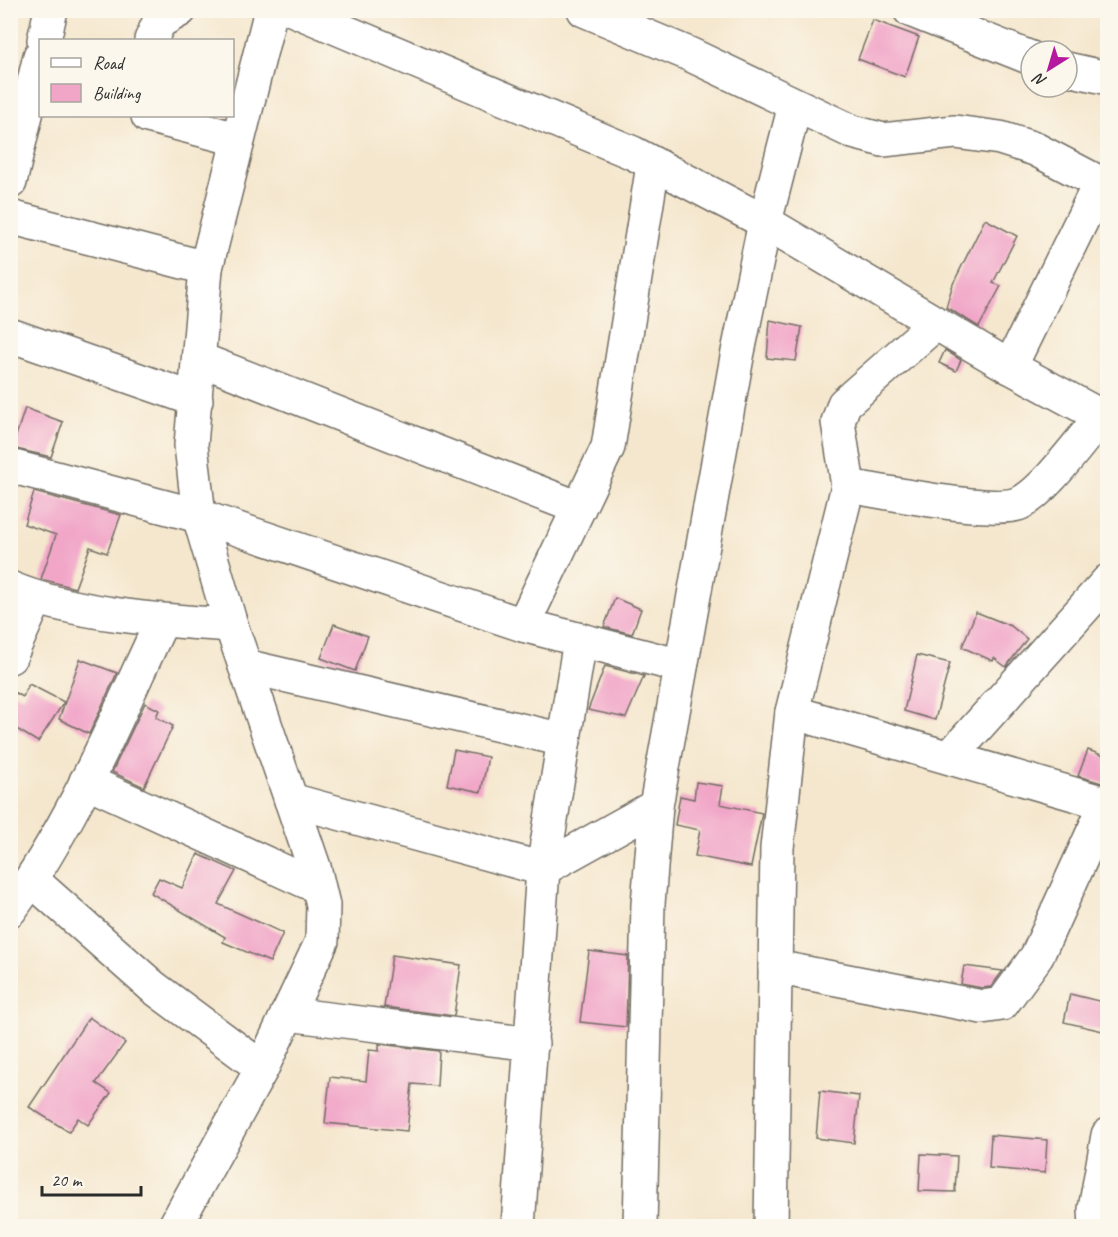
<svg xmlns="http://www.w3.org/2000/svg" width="1118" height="1237" font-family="Caveat,sans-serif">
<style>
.building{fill:#f1a6c8}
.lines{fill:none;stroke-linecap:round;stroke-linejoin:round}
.minor-casing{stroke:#726d64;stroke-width:36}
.minor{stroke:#fff;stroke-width:33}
</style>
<rect width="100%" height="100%" fill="#fbf7ec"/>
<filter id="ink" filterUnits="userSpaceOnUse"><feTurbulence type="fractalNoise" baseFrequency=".0167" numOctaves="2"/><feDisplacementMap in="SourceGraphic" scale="12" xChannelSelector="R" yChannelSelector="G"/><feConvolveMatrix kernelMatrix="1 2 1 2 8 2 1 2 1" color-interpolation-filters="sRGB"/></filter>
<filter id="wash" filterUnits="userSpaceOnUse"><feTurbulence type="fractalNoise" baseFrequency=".008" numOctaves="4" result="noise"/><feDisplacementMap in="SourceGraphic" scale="24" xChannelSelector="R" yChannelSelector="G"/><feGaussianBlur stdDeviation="1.35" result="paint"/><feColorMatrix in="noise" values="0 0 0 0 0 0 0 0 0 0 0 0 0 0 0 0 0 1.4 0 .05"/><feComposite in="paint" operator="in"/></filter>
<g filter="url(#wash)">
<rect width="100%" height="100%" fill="#f5e7ce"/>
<g id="blocks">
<g class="building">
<polygon points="873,20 919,37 905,77 858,59"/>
<polygon points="985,219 1017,236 993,283 1001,286 979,327 946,307 953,284"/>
<polygon points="770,320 802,327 796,361 767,358"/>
<polygon points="945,350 961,360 956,371 939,363"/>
<polygon points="25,408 63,422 51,457 12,448"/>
<polygon points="34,492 121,515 107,553 90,547 75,588 41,579 56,535 24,524"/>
<polygon points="615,598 641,609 632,634 604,627"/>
<polygon points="976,612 1011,626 1027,639 1006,667 994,658 993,661 962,647"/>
<polygon points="334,624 368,636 355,671 321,658"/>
<polygon points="917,655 950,663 935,720 904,711"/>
<polygon points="80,659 117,673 89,734 59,719"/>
<polygon points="605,666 644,676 626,718 588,710"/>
<polygon points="29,684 64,702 38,742 10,725 10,690 23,697"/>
<polygon points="145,703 159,710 156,717 173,726 144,787 112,772"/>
<polygon points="454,750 488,757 481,792 447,785"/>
<polygon points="1088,750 1107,757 1105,784 1078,776"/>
<polygon points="696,782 723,786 720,804 762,813 751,867 695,856 700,830 675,825 680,796 694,799"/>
<polygon points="198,854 236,871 218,904 283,933 270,962 223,942 225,937 151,893 159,878 182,888"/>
<polygon points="589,951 628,956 626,1027 580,1022"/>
<polygon points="392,955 461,965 454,1016 384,1007"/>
<polygon points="964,966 1003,971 1002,972 991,987 982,988 961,984"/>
<polygon points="1070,994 1107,1003 1107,1032 1064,1022"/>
<polygon points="89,1017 125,1043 96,1083 111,1093 88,1125 78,1118 69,1132 29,1107"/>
<polygon points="379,1044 439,1051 437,1086 412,1084 407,1131 325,1123 330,1077 366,1081 369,1050 379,1051"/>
<polygon points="820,1091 859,1096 854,1143 816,1138"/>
<polygon points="991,1135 1047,1140 1045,1173 989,1168"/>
<polygon points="921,1154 957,1156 955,1192 919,1191"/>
</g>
</g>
</g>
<g filter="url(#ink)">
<use href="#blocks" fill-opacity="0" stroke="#726d64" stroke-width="1.5"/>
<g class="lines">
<defs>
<g id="minor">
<polyline points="294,10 633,153 765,222 1010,367 1108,420"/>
<polyline points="584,10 689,54 853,132 883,140 955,132 1000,138 1035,149 1100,183 1108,183"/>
<polyline points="910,10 1031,58"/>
<polyline points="44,40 51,10"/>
<polyline points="151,40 159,22 180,10"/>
<polyline points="1067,69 1108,78"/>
<polyline points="148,116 237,139"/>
<polyline points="10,182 40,56"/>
<polyline points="10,217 206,268"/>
<polyline points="10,335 196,400"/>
<polyline points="199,359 579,508"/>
<polyline points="1010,367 1100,183"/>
<polyline points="10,466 199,516 523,625 681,666"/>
<path d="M848 486C880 491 995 515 1020 503 1045 491 1081 440 1101 417"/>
<path d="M10 588C71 614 164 621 231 625"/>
<polyline points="523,625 608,447 653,165"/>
<polyline points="10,657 36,599"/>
<polyline points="245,666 564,740"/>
<polyline points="792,712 1108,804"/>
<polyline points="951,756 1108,581"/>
<polyline points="86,781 318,887"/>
<polyline points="291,800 543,869 656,806"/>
<polyline points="32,880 153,987 262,1068"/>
<path d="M10 910C74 822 116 718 162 621"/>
<polyline points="775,967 982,1007 1002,1004 1037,956 1106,804"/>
<polyline points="287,1014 532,1044"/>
<polyline points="175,1226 262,1068 322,941 323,905 314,867 231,625 199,516 191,445 206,268 271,10"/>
<polyline points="518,1226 543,869 580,640"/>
<polyline points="640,1226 648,904 656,806 737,357 765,222 795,105"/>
<polyline points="771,1226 777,848 792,712 848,486 838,422 844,404 935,324"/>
<polyline points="1096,1226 1095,1209 1108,1135"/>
</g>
</defs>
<use href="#minor" class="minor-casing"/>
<use href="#minor" class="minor"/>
</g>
</g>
<rect width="1118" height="1237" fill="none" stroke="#fbf7ec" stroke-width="36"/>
<rect x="39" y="39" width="195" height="78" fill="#fbf7ec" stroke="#a8a59f" stroke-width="1.5"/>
<rect x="51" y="58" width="30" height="9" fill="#ffffff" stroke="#a8a59f" stroke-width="1.5"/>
<text x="93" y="69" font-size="18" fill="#2b2b2b">Road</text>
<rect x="51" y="84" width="30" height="18" fill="#f1a6c8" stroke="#a8a59f" stroke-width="1.5"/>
<text x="93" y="99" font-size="18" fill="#2b2b2b">Building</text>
<g transform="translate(1049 69) rotate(217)"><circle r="28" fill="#fbf7ec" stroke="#a8a59f" stroke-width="1.5"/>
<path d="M0-4.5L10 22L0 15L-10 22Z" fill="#b5179e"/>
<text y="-9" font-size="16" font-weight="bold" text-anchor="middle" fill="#2b2b2b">N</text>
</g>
<path d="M42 1186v9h99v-9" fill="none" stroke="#2b2b2b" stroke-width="3"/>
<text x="51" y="1186" font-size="18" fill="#2b2b2b" stroke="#fbf7ec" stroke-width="4.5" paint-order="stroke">20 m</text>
</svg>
